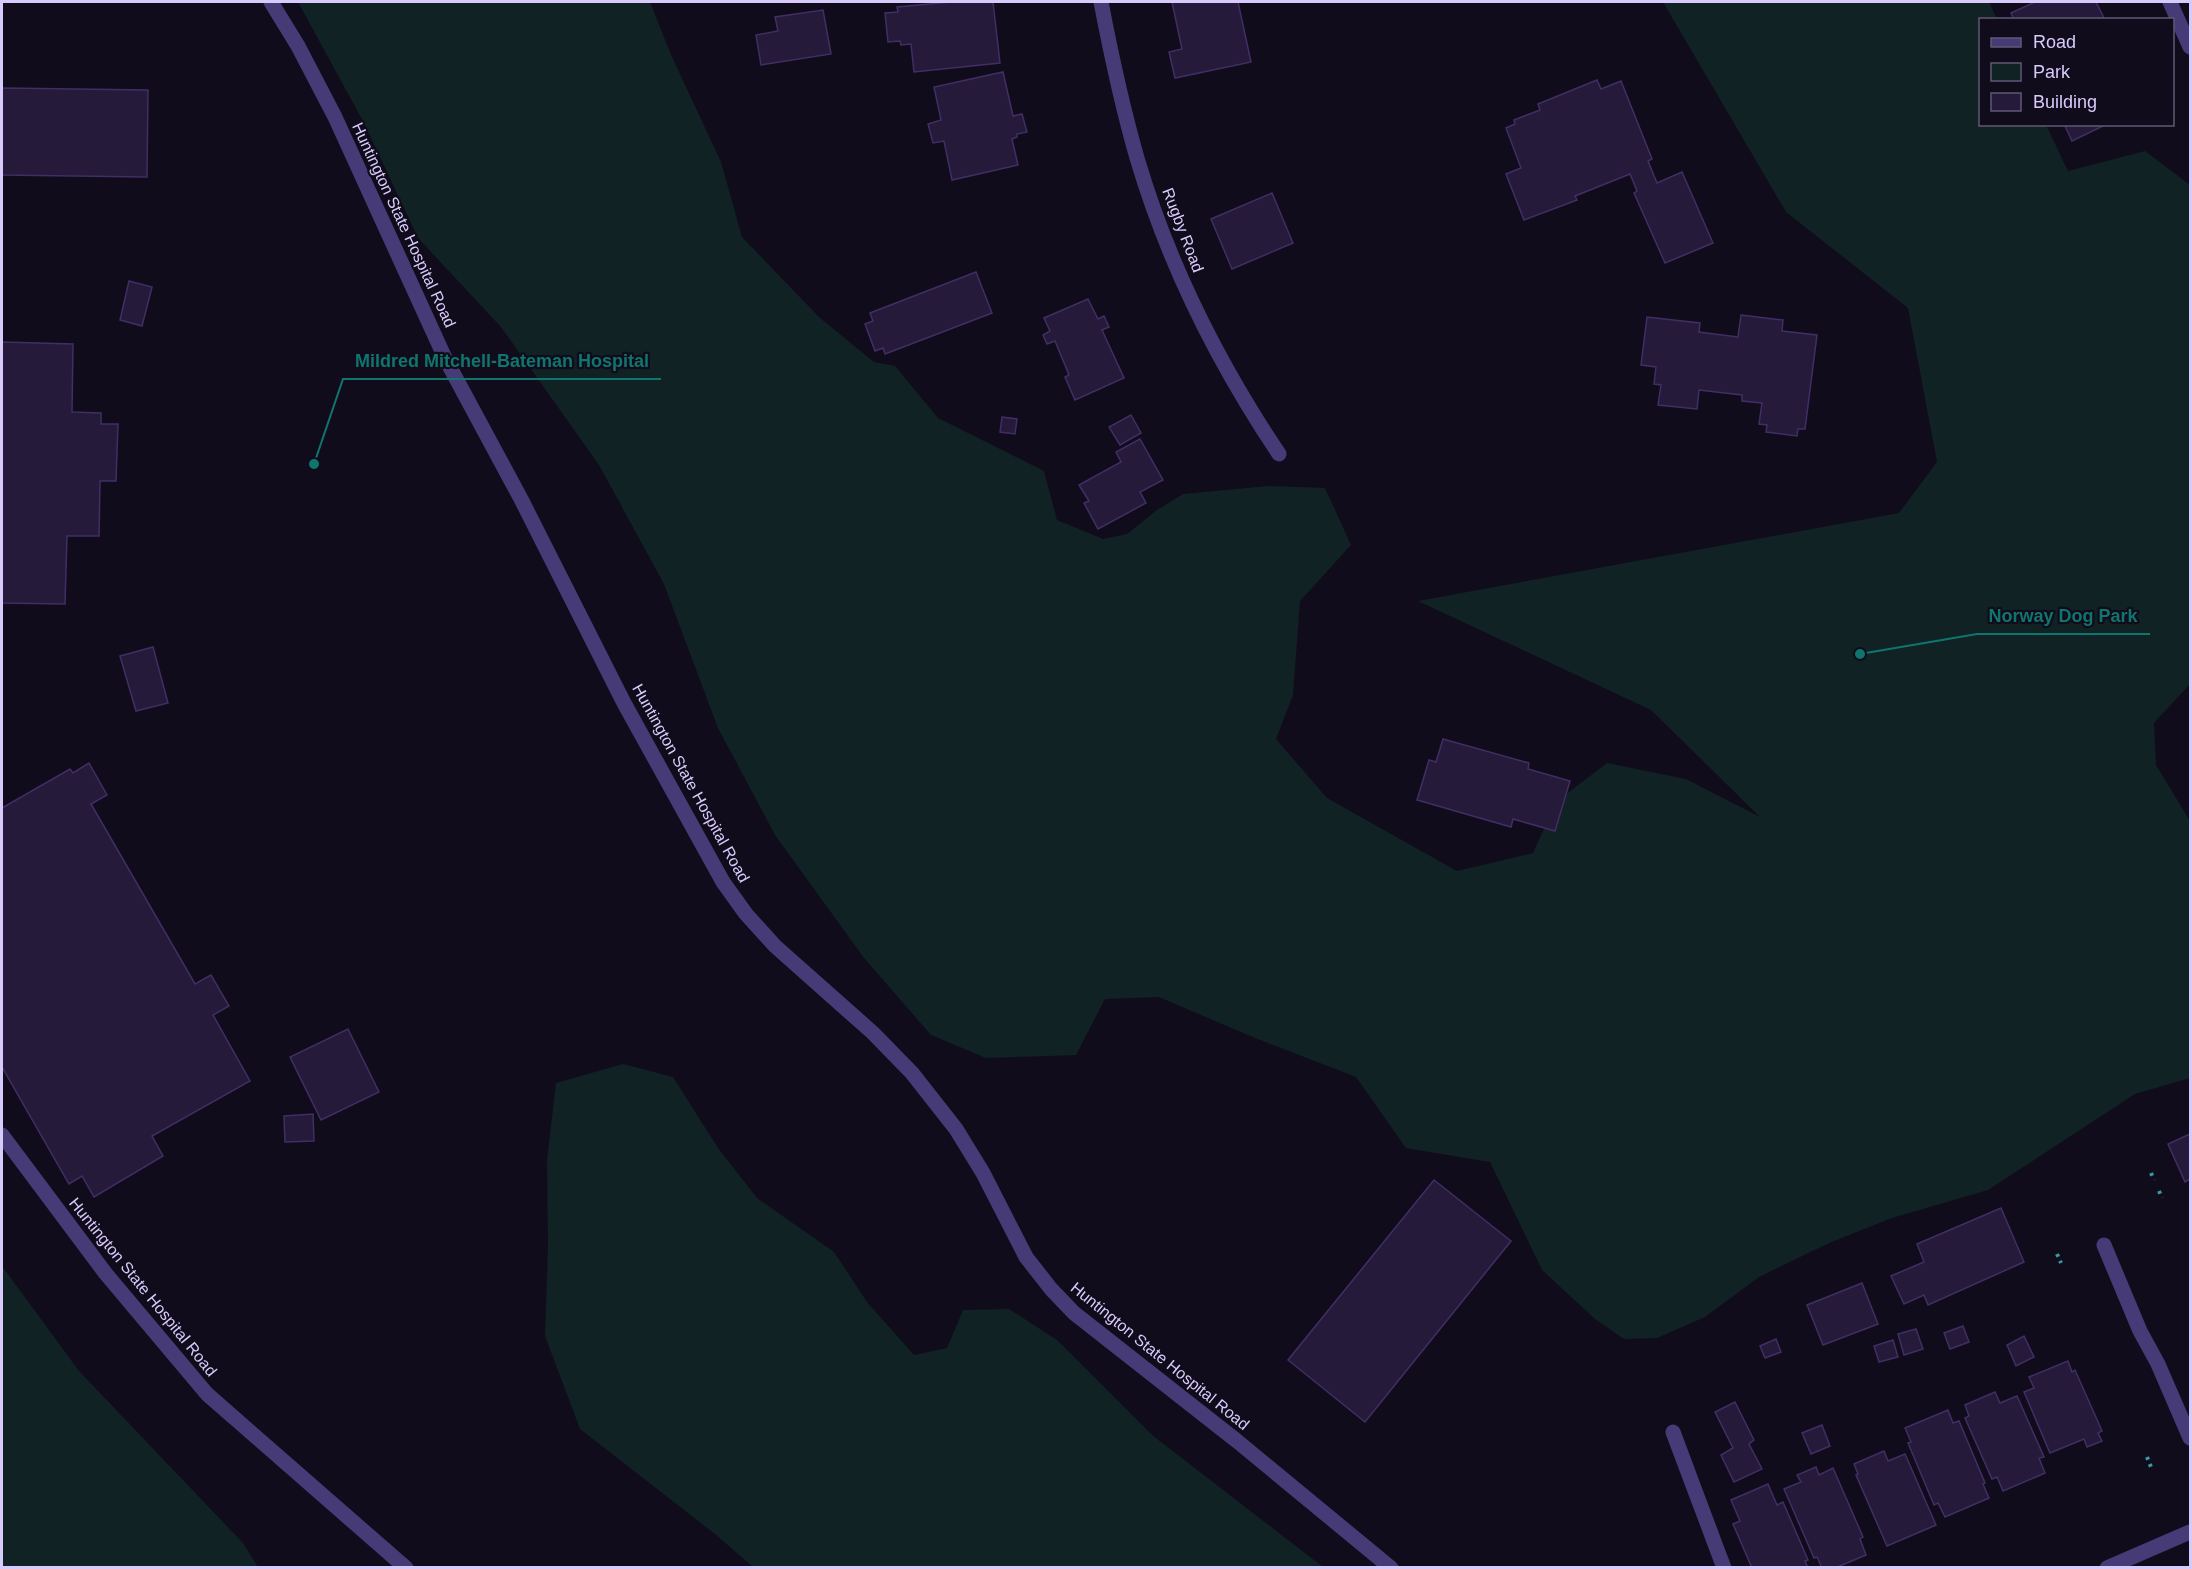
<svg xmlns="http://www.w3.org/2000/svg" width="2192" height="1569" font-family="Arial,sans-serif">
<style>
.green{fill:#102224}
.building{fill:#251a3a;stroke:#412e65;stroke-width:1.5}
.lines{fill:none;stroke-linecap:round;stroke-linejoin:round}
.path{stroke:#369ba4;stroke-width:4;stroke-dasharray:3 4.5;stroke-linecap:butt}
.minor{stroke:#463b76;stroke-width:15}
.labels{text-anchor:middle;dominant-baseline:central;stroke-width:4.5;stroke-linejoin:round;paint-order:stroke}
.street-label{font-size:16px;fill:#d7cbfb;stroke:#110c1b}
.leader{fill:none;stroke:#0f766e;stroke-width:2}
.callout-dot{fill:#0f766e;stroke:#110c1b;stroke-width:2}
.callout-label{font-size:18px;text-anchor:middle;font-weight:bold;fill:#0f766e;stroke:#110c1b;stroke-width:4.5;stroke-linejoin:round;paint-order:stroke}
</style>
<rect width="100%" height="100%" fill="#110c1b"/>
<g class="green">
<polygon points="298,2 650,2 672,57 721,162 742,237 820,318 874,362 895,366 938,418 1044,471 1057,520 1103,539 1127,534 1157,510 1183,494 1268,486 1325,488 1351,545 1300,601 1293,695 1276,739 1327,798 1457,871 1533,853 1556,802 1607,763 1686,779 1760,817 1651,710 1418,601 1899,513 1937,462 1908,308 1786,212 1663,2 1989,2 1997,19 1980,20 1980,124 2046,125 2068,171 2145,151 2190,185 2190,684 2154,723 2156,765 2190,821 2190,1078 2135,1094 1988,1190 1892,1218 1829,1243 1759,1277 1705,1317 1657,1338 1624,1339 1595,1319 1542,1270 1490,1162 1406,1148 1356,1077 1255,1038 1159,997 1105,999 1076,1055 986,1058 931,1035 864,958 775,835 718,728 664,584 599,465 501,327 418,238 364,123"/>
<polygon points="623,1064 673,1077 718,1148 757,1198 834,1252 867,1302 914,1355 947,1348 963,1310 1009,1309 1057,1340 1152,1435 1323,1567 753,1567 715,1534 580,1429 545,1336 548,1246 547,1160 556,1083"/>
<polygon points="2,1266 79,1371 243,1543 258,1567 2,1567"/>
</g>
<g class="building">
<polygon points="951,2 993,2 1000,63 914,72 911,44 901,45 900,41 888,42 885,13 898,12 897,7"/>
<polygon points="1172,2 1238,2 1251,62 1175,78 1169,52 1182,49"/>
<polygon points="2035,2 2096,2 2105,20 2014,20 2011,13"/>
<polygon points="823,10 831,54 761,65 756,35 778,31 775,17"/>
<polygon points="1003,72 1013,116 1022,114 1027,132 1017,134 1017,137 1012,139 1018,165 952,180 944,141 933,143 928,124 941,120 934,87"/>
<polygon points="1597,80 1601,89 1621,81 1652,159 1648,161 1657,183 1682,172 1713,243 1665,263 1634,193 1637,191 1630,174 1575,196 1577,200 1524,220 1506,174 1521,168 1506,128 1515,124 1514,120 1540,110 1538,104"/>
<polygon points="2,88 148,90 147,177 2,175"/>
<polygon points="2064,124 2107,124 2072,141"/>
<polygon points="1272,193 1293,243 1232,269 1211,219"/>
<polygon points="976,272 992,313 885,354 883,348 875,351 865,324 873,321 870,313"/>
<polygon points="129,281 152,287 142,326 120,320"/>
<polygon points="1088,299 1098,319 1104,316 1109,327 1102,330 1124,378 1075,400 1065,377 1069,375 1055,341 1047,344 1043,335 1050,331 1044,318"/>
<polygon points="1741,315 1783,320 1782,331 1817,335 1805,429 1798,429 1797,436 1766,432 1767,425 1759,424 1762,403 1742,401 1742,395 1699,390 1697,409 1658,405 1661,385 1654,384 1656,367 1641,365 1647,317 1700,323 1699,332 1738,337"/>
<polygon points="2,342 73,344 72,412 101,413 101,424 118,424 116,481 100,481 99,536 67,536 65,604 2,603"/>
<polygon points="1131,415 1141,433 1120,445 1109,427"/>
<polygon points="1002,417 1017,419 1015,434 1000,432"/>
<polygon points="1140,439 1163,480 1140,492 1146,503 1098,529 1084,503 1089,501 1079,485 1121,462 1116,452"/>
<polygon points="153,647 168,703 136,711 120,656"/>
<polygon points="1443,739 1529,763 1528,769 1570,781 1555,831 1513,819 1511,827 1417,800 1429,760 1436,762"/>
<polygon points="89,763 107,795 91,804 195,984 211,975 229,1006 213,1015 250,1081 152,1136 163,1156 94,1197 82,1176 69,1184 2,1067 2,808 70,769 73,773"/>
<polygon points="348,1029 379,1092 321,1120 290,1057"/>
<polygon points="313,1114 314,1141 285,1142 284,1116"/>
<polygon points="2190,1134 2190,1179 2185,1182 2168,1144"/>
<polygon points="1434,1180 1511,1241 1365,1422 1288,1360"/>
<polygon points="2001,1208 2024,1262 1928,1305 1924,1295 1904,1304 1891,1276 1924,1262 1917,1244"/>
<polygon points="1862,1283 1878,1324 1823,1345 1807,1305"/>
<polygon points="1963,1326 1969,1342 1950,1349 1944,1333"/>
<polygon points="1916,1329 1923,1349 1904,1355 1898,1334"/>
<polygon points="2024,1336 2034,1357 2016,1366 2007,1345"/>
<polygon points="1776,1339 1781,1352 1765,1358 1760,1346"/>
<polygon points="1893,1340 1898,1357 1879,1362 1874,1346"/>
<polygon points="2068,1361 2072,1372 2075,1370 2102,1431 2098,1433 2102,1441 2087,1447 2084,1439 2050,1453 2024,1392 2034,1388 2029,1377"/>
<polygon points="1995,1392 2000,1403 2017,1396 2044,1457 2039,1458 2045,1473 2003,1491 1997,1477 1992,1479 1965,1418 1969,1416 1965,1405"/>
<polygon points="1735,1402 1754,1440 1749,1444 1762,1469 1734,1482 1721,1455 1733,1448 1715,1412"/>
<polygon points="1948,1410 1953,1423 1959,1421 1985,1483 1983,1484 1989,1498 1945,1517 1938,1503 1934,1505 1908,1443 1911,1442 1905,1428"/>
<polygon points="1822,1425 1830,1446 1811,1454 1802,1433"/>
<polygon points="1884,1451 1888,1461 1905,1454 1936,1525 1887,1546 1856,1475 1858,1474 1854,1464"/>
<polygon points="1816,1467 1819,1475 1833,1468 1863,1537 1860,1539 1866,1555 1835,1568 1822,1568 1817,1557 1814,1558 1784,1489 1801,1482 1797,1475"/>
<polygon points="1768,1484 1777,1505 1783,1502 1808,1560 1805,1561 1808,1568 1752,1568 1733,1524 1740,1521 1731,1500"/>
</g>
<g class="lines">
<g class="path">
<polyline points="2151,1173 2154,1180"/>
<polyline points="2159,1191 2162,1198"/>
<polyline points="2057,1254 2061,1263"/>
<polyline points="2147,1457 2151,1467"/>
</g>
<g class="minor">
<polyline points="271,2 298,46 335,117 445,358 521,499 624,703 723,882 746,914 775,946 873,1033 912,1073 956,1129 983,1173 1026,1257 1051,1289 1074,1313 1237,1441 1391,1568"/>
<path d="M1101 2C1111 54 1122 106 1137 158 1168 263 1218 363 1279 454"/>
<polyline points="2170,2 2190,47"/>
<polyline points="2,1135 106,1274 207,1394 406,1568"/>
<polyline points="2104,1245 2140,1331 2158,1364 2190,1438"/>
<polyline points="1673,1432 1724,1568"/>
<polyline points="2107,1568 2190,1532"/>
</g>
</g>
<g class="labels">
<g class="street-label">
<text transform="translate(404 225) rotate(65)">Huntington State Hospital Road</text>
<text transform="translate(1183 230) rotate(69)">Rugby Road</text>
<text transform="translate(691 783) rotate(61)">Huntington State Hospital Road</text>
<text transform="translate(143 1287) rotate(51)">Huntington State Hospital Road</text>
<text transform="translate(1160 1356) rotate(39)">Huntington State Hospital Road</text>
</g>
</g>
<path class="leader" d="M314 464L343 379H661M1860 654L1977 634H2150"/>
<g class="callout-dot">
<circle cx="314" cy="464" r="6"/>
<circle cx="1860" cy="654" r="6"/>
</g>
<g class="callout-label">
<text x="502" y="367">Mildred Mitchell-Bateman Hospital</text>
<text x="2063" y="622">Norway Dog Park</text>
</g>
<rect width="2192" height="1569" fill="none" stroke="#d7cbfb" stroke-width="6"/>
<rect x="1979" y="18" width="195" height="108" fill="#110c1b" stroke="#605875" stroke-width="1.5"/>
<rect x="1991" y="38" width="30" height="9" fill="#463b76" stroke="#605875" stroke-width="1.5"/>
<text x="2033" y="48" font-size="18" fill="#d7cbfb">Road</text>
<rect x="1991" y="63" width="30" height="18" fill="#102224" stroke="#605875" stroke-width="1.5"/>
<text x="2033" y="78" font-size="18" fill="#d7cbfb">Park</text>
<rect x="1991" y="93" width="30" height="18" fill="#251a3a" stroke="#605875" stroke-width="1.5"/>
<text x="2033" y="108" font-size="18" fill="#d7cbfb">Building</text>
</svg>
